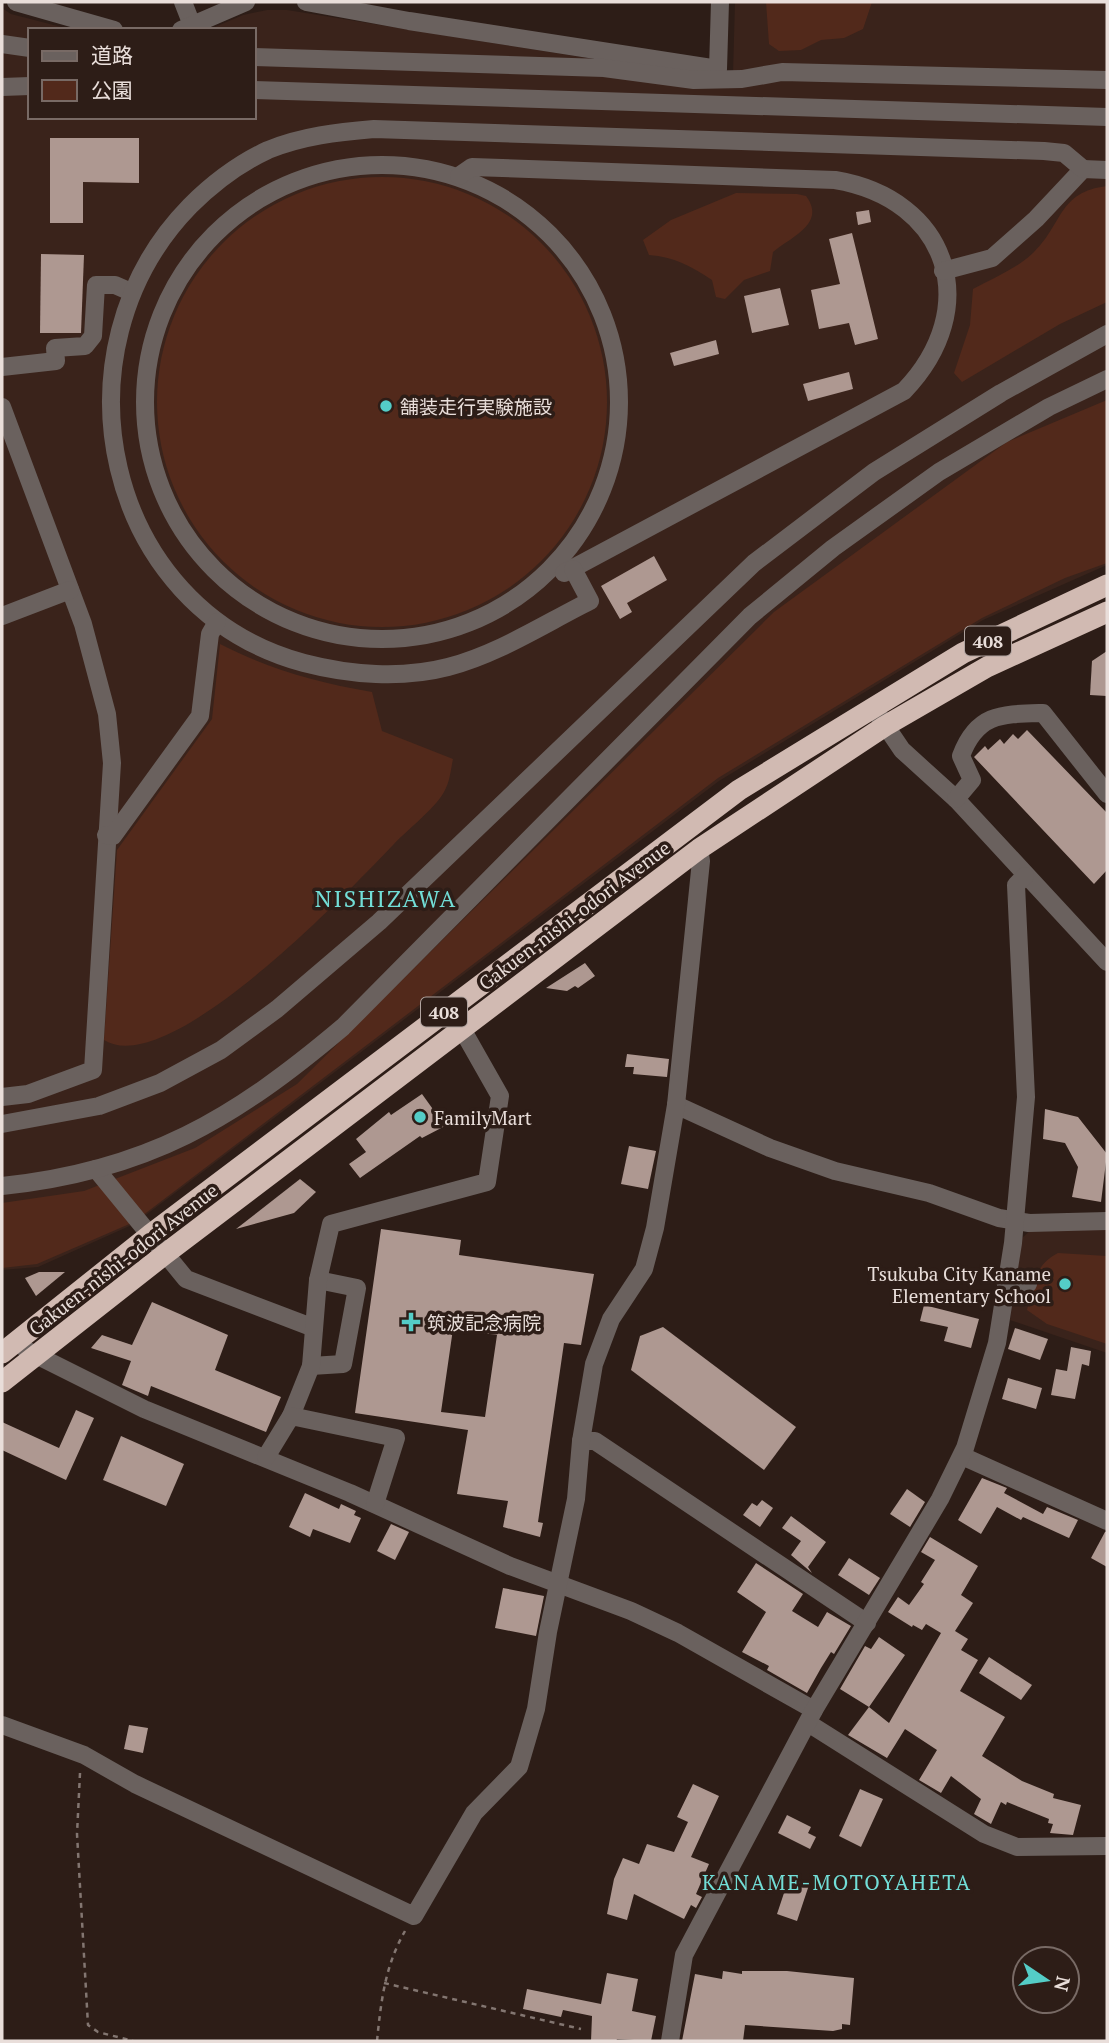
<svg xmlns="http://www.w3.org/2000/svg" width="1109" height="2043" font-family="'PT Serif','Noto Sans JP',serif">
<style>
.built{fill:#3a231b}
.green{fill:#52291b}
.building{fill:#ae9891;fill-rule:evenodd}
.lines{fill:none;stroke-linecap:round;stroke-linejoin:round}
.path{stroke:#837671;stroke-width:2.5;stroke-dasharray:5 5;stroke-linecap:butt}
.minor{stroke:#6a615e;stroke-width:18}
.highway{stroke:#d1bab2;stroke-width:21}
.poi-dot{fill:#54cdc7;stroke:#2d1d17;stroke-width:2.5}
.labels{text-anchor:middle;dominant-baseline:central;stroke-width:7;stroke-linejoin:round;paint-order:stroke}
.shield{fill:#2d1d17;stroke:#b1a4a0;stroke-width:2}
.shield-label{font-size:18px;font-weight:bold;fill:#e9deda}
.poi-label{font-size:19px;fill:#e9deda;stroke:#2d1d17;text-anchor:start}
.street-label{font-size:19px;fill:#e9deda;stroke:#2d1d17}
.neighbourhood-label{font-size:21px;letter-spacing:2px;fill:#72ded7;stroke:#2d1d17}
.quarter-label{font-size:23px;letter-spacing:2px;fill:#72ded7;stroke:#2d1d17}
</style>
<rect width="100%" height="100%" fill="#2d1d17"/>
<g class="built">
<polygon points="735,2 1107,2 1107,565 983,620 719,781 134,1224 38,1267 2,1270 2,8 11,14 73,30 30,30 30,117 254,117 254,30 208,30 243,15 267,10 287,10 675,72 733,73"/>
<polygon points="1107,1226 1107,1353 1010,1320 1014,1292 1021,1290 1023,1278 1017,1271 1022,1238 1032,1229"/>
</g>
<g class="green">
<polygon points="766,2 872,2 863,29 844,38 821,40 801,50 779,51 769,44"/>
<circle cx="382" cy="402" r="225"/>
<path d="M1107 186V302L1060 324 962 382 954 373 970 325 973 289C993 278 1018 268 1034 252 1063 224 1058 192 1107 186Z"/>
<path d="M736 193 797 194 806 196C827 224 790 237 773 252L770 271 744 280 725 299 716 297 712 280C691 266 674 257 649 255L643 240 671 220Z"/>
<polygon points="1107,400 1107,563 1065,578 982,618 718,778 134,1222 37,1264 2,1268 2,1203 84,1191 195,1148 297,1084 774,612 1007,442"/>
<path d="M220 644C271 670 315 682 372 692L382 731 453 759C451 768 450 781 445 790 438 806 407 830 394 844 350 890 169 1081 104 1040L117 850 212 719Z"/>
<path d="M1058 1253 1107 1256V1344L1047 1324 1027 1310C1033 1286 1034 1265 1058 1253Z"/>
</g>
<g class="building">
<polygon points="50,138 139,138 139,183 83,182 83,223 50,223"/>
<polygon points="869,210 871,222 858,225 856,212"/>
<polygon points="852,233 878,339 855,345 849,323 819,329 811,290 840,284 829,239"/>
<polygon points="41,254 84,255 81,333 40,333"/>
<polygon points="780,288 789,325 752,333 744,296"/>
<polygon points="716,340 719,354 674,366 670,353"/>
<polygon points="849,372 853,389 808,401 803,384"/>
<polygon points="654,556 667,580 627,603 632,612 620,619 601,586"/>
<polygon points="1107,651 1107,696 1090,695 1092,661"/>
<polygon points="1027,730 1107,813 1107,870 1094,884 974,757 985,746 988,750 1000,739 1004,744 1013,734 1018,739"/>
<polygon points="585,963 595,976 578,988 575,986 567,991 546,988"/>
<polygon points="627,1054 669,1059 667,1077 633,1074 634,1067 625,1067"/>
<polygon points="422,1094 445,1126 422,1138 420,1136 360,1178 349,1164 366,1152 356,1139 389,1112 391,1115"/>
<polygon points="1045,1109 1078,1117 1107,1154 1101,1202 1072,1197 1078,1167 1065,1143 1043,1139"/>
<polygon points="629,1146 656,1151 648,1189 621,1184"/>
<polygon points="300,1179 316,1192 294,1213 236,1229"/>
<path d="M381 1229 461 1240 459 1255 594 1274 581 1345 564 1343 538 1522 543 1523 540 1537 503 1527 508 1501 457 1494 468 1430 355 1413ZM453 1329 497 1335 485 1417 441 1412Z"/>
<polygon points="39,1272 65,1272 36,1296 25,1278"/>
<polygon points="152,1302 228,1335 215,1370 281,1397 266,1432 151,1386 148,1396 122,1385 131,1361 91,1348 102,1335 132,1345"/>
<polygon points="924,1305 979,1319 971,1348 944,1341 948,1327 920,1321"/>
<polygon points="663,1327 796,1427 764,1470 631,1370 640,1336"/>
<polygon points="1015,1328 1048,1339 1040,1360 1008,1349"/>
<polygon points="1071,1347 1091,1351 1089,1366 1082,1364 1075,1399 1051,1395 1056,1369 1067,1371"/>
<polygon points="1008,1378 1042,1388 1036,1409 1002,1399"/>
<polygon points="76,1410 94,1418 66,1480 2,1450 2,1422 59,1448"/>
<polygon points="121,1436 184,1464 166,1506 103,1480"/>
<polygon points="982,1478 1007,1488 1004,1493 1043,1514 1047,1507 1078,1520 1069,1538 1023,1517 1021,1520 997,1507 981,1534 958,1520"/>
<polygon points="907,1489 925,1502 910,1527 890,1514"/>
<polygon points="305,1493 339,1509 341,1504 356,1511 354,1515 361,1518 350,1543 313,1529 310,1537 289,1527"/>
<polygon points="762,1500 773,1508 760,1527 743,1515 752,1503 757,1506"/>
<polygon points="791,1516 826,1542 808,1567 812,1573 791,1555 801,1541 782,1528"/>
<polygon points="391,1524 409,1532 395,1560 377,1551"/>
<polygon points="1105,1532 1107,1532 1107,1567 1091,1558"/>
<polygon points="930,1537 978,1566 961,1595 973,1603 955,1631 968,1639 961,1650 978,1660 960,1691 1005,1717 982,1756 1022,1781 1054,1794 1053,1798 1081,1805 1073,1835 1050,1833 1053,1824 1048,1823 1049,1819 1007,1802 1006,1805 1001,1802 991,1824 974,1814 981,1799 951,1776 941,1793 919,1780 937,1750 905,1729 887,1758 848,1735 869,1707 889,1723 941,1633 926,1624 922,1630 913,1625 912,1627 888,1612 898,1597 909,1605 924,1584 921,1582 935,1560 921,1552"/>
<polygon points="849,1558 880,1578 869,1595 838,1575"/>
<polygon points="756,1563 803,1594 792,1611 818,1627 827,1612 851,1626 834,1654 831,1652 821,1668 807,1693 767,1670 769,1666 742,1652 766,1612 737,1592"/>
<polygon points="503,1588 544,1596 536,1636 495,1628"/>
<polygon points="879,1637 905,1655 869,1707 840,1689 865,1646 871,1649"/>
<polygon points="989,1657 1032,1685 1021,1700 979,1673"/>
<polygon points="129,1725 148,1728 143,1753 124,1749"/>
<polygon points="693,1784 719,1796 691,1857 709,1864 696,1894 702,1897 696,1908 691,1905 684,1919 634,1894 627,1920 607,1914 614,1879 623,1858 639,1864 647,1844 674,1852 688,1822 677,1817"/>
<polygon points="860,1789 883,1799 861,1847 839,1836"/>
<polygon points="787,1815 811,1827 808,1833 816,1837 810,1849 778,1833"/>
<polygon points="789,1878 809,1885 797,1921 777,1914"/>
<polygon points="723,1971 742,1974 742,1971 787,1971 854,1978 850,2025 842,2024 842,2029 833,2031 745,2025 743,2041 682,2041 695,1974 722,1979"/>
<polygon points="607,1973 638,1979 632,2011 656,2016 651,2041 617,2039 616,2041 591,2041 592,2016 563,2010 561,2017 523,2009 527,1989 601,2004"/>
</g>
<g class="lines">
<g class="path">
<polyline points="80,1773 77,1834 88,2025 98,2032 133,2041"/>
<polyline points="384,1983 581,2029"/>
<path d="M377 2041C381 2001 385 1966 405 1931"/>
</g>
<g class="minor">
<polyline points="16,2 114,30"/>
<polyline points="183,2 192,25"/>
<polyline points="306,2 409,21 718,69 720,2"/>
<polyline points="181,30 246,2"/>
<polyline points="2,44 30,48"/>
<polyline points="254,57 604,68 694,80 742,79 782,72 1107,80"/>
<polyline points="2,87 30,86"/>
<polyline points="254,90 1107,117"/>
<circle cx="382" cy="402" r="237"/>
<path d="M459 176 472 167 835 180C949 199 984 308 904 391L564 573"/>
<polyline points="943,271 992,258 1036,219 1083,169 1107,170"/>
<polyline points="2,367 56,361 55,348 85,346 93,336 96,285 115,285 131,292"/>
<polyline points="2,407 83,624 107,714 112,763 93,1070 28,1094 2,1097"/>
<path d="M573 569 590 601C544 624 498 654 448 667 402 679 350 675 304 663 103 609 49 350 190 206 212 184 240 163 268 150 302 136 338 132 374 129L1044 151 1064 153 1083 169"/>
<polyline points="2,616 70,590"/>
<polyline points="879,716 902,750 956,799 1107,962"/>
<path d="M956 799 972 780 961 756C977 713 1002 714 1043 713L1107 794"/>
<polyline points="106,835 113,836 200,716 210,634 217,622"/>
<polyline points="676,1105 770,1148 835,1171 929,1193 999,1218 1029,1223 1107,1221"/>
<polyline points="2,1124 99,1106 160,1083 221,1050 277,1009 379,922 754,563 874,472 1001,393 1107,334"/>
<polyline points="96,1169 186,1279 314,1328"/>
<path d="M2 1186C147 1171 234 1119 343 1027L750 616 833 548 939 472 1049 407 1107 379"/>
<polyline points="1003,1278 1028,1284"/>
<polyline points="26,1350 144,1409 350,1493 510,1566 631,1611 678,1633 814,1710"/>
<polyline points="311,1366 343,1364 357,1288 318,1280"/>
<polyline points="291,1416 311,1366 318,1280 331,1224 487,1182 500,1096 462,1029"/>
<polyline points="581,1441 595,1441 867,1623"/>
<polyline points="962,1456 1107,1521"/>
<polyline points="266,1457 291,1416 396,1438 375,1504"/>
<polyline points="808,1723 984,1834 1017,1847 1107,1846"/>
<polyline points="2,1725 84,1755 135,1784 414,1916 474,1813 519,1767 536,1709 548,1632 576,1499 581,1441 594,1364 611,1319 644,1269 655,1228 676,1105 701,861 699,849"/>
<polyline points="670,2041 684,1955 814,1710 940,1499 965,1448 997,1343 1013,1243 1026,1097 1016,885 1025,876"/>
</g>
<g class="highway">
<polyline points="2,1353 150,1235 739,790 963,653 1107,585"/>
<polyline points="2,1382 165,1254 699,849 885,726 987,667 1107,612"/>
</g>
</g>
<g class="poi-dot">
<circle cx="386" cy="406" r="7"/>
<circle cx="420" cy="1117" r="7"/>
<circle cx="1065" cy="1284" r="7"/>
<path d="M407.5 1311.5h7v7h7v7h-7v7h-7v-7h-7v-7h7z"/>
</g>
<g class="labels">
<g class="shield">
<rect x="965" y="626.5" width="46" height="29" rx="5"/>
<rect x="421" y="997.5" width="46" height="29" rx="5"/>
</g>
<g class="shield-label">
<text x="988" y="641">408</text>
<text x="444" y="1012">408</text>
</g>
<g class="poi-label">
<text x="400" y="406">舗装走行実験施設</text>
<text x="434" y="1117">FamilyMart</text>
<text x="1051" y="1273" text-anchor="end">Tsukuba City Kaname<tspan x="1051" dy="22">Elementary School</tspan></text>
<text x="427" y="1322">筑波記念病院</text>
</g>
<g class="street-label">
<text transform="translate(574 915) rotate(-37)">Gakuen-nishi-odori Avenue</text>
<text transform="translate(123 1259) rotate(-38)">Gakuen-nishi-odori Avenue</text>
</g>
<g class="neighbourhood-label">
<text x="837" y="1882">KANAME-MOTOYAHETA</text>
</g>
<g class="quarter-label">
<text x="386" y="898">NISHIZAWA</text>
</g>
</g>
<rect width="1109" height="2043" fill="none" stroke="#e9deda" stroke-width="7"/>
<rect x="28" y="28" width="228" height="91" fill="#2d1d17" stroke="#786a65" stroke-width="2"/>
<rect x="42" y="51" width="35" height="10" fill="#6a615e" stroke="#786a65" stroke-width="2"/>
<text x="91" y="63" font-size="21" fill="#e9deda">道路</text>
<rect x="42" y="80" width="35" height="21" fill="#52291b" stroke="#786a65" stroke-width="2"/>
<text x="91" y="98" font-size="21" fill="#e9deda">公園</text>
<g transform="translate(1046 1980) rotate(103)"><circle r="33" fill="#2d1d17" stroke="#786a65" stroke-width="2"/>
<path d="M0-5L12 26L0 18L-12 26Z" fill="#54cdc7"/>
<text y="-10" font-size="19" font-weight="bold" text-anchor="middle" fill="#e9deda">N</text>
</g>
</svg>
